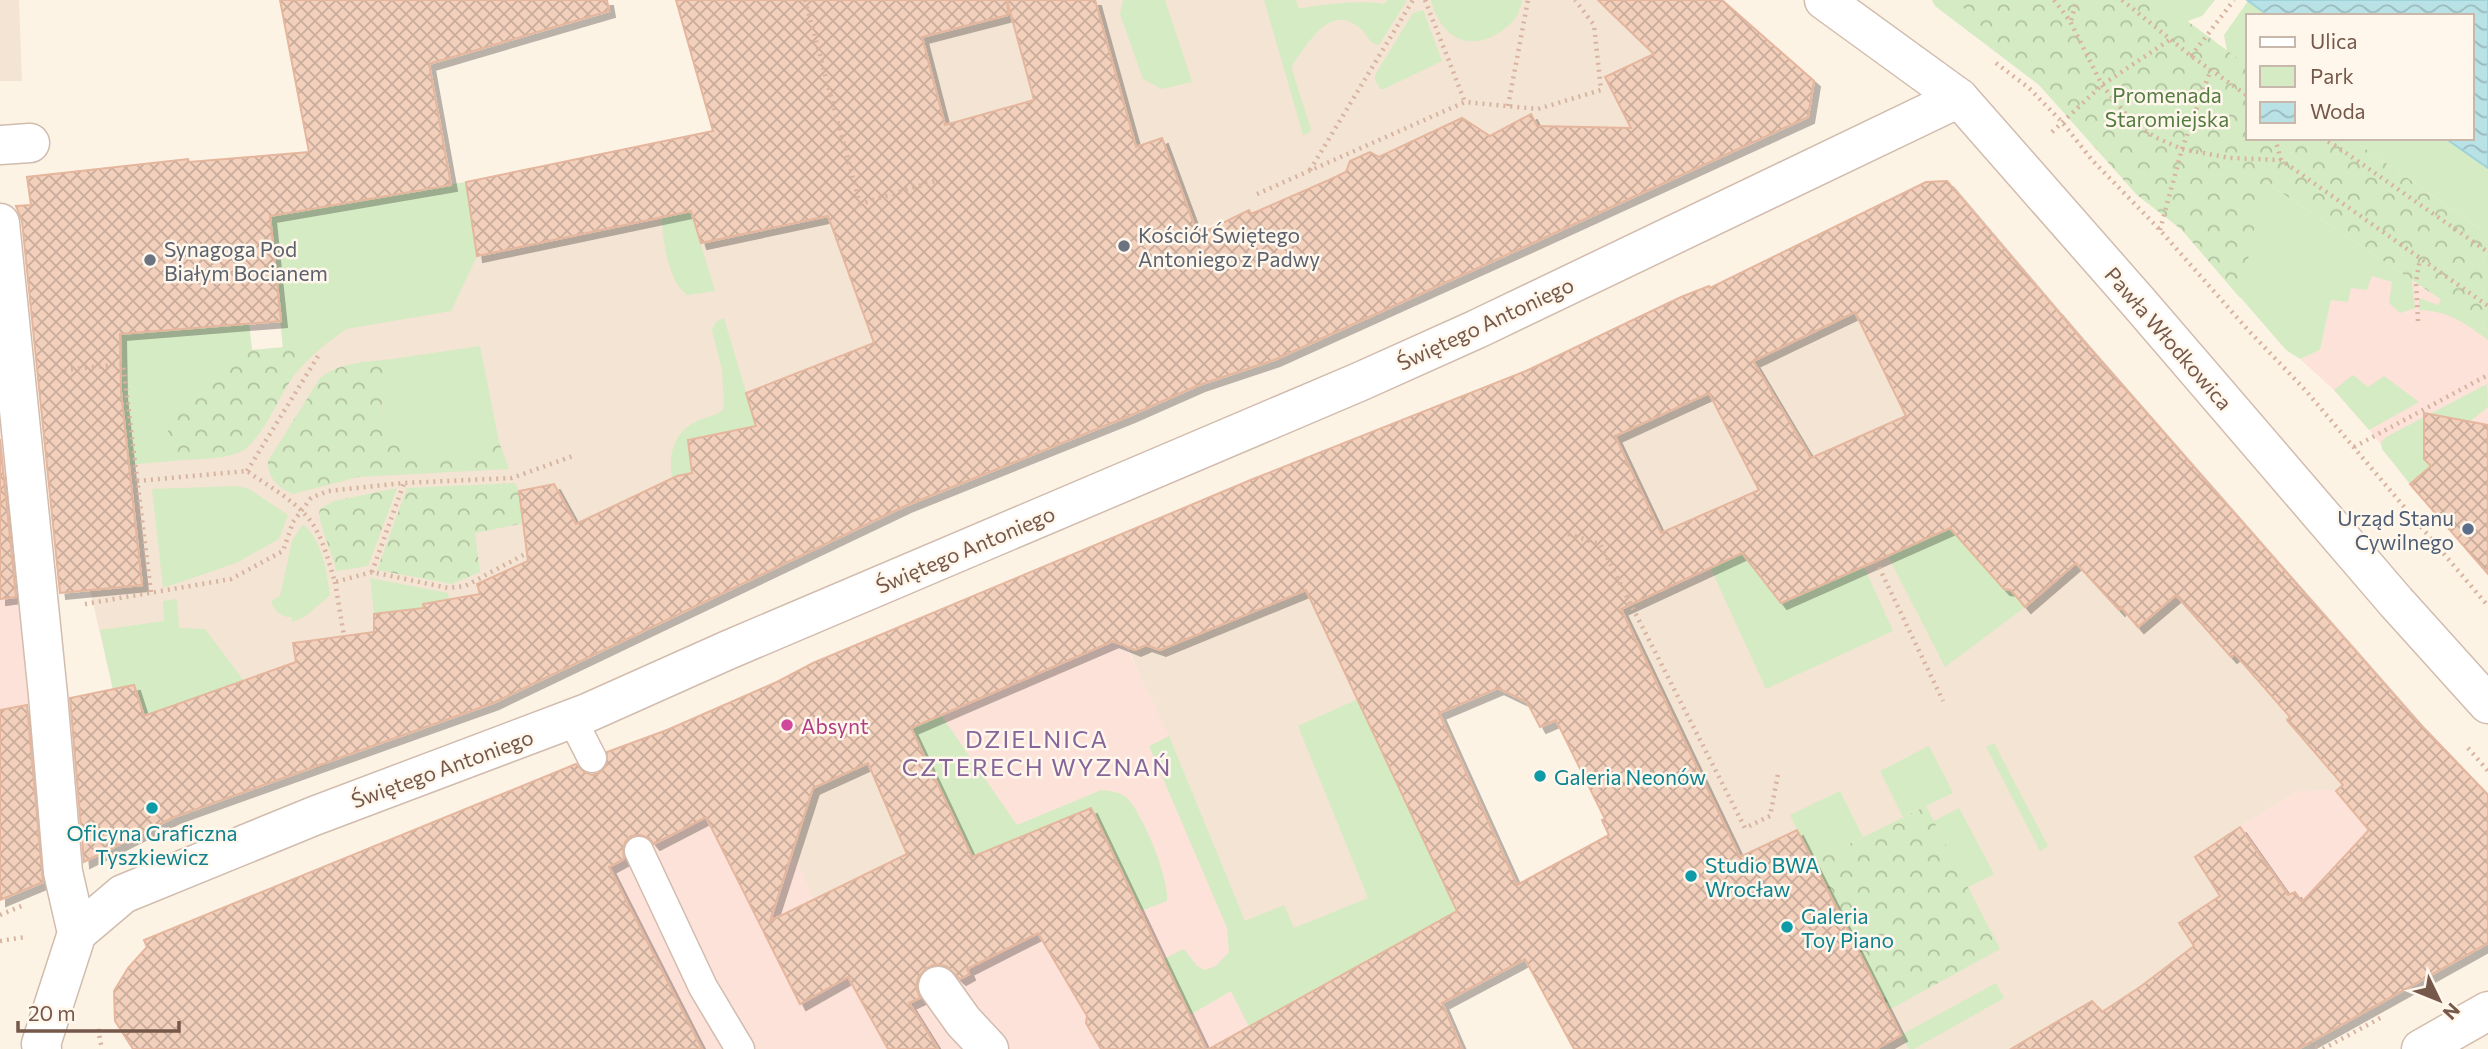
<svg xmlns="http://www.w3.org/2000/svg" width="2488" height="1049" font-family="Commissioner,sans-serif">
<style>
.residential{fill:#f4e4d4}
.commercial{fill:#fde2d9}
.green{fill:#d5ebc3}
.forest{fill:url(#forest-crowns)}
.water{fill:url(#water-waves);stroke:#9fd2d9;stroke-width:2}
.building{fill:url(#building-cross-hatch);stroke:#e5b69d;stroke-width:2;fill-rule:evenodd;filter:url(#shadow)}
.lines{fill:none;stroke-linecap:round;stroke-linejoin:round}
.service-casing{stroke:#d1bcae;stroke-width:31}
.pedestrian-casing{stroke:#d1bcae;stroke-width:41}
.minor-casing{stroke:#d1bcae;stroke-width:41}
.secondary-casing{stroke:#d4bcab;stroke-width:41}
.path{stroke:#d8b39f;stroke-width:4.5;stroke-dasharray:2 5;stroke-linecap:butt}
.service{stroke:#fff;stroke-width:28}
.pedestrian{stroke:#fff;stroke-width:38}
.minor{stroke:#fff;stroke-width:38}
.secondary{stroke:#fff;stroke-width:38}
.worship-dot{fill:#6b7280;stroke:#fff7ec;stroke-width:2.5}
.service-dot{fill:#5c6f8a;stroke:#fff7ec;stroke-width:2.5}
.hotel-dot{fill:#d1479c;stroke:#fff7ec;stroke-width:2.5}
.culture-dot{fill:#0f9aa8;stroke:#fff7ec;stroke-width:2.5}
.labels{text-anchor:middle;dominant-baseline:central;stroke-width:5;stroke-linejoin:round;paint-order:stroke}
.park-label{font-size:21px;fill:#547c42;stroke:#fff7ec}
.worship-label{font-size:21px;fill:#5b616d;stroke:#fff7ec;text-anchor:start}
.street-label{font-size:21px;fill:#76584a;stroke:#fff7ec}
.service-label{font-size:21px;fill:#4e5e75;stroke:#fff7ec;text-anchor:end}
.hotel-label{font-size:21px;fill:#b23c85;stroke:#fff7ec;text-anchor:start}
.culture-label{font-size:21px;fill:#0d838f;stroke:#fff7ec;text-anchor:start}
.quarter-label{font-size:24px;letter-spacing:2px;fill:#86659a;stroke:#fff7ec}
</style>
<defs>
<pattern id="forest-crowns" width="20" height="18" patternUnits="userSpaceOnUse" patternTransform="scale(1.75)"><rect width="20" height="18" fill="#d5ebc3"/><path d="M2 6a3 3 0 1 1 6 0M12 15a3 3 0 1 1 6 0" fill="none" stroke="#b1c1a0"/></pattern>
<pattern id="water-waves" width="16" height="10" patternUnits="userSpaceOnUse" patternTransform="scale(1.75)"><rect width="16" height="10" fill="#b9e2e7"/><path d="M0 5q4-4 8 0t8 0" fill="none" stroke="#9bbabd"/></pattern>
<pattern id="building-cross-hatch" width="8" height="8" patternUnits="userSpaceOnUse" patternTransform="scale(1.75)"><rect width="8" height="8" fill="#f3d0bc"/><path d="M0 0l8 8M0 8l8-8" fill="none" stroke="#c9ac9b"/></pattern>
<filter id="shadow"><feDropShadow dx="6" dy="6" stdDeviation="0" flood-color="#0004"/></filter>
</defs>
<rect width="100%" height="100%" fill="#fdf3e5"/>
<g class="residential">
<polygon points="0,0 19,0 22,81 0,81"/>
<polygon points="752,0 1722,0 1814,81 1808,117 1295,350 1242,214 1196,231 1162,138 1135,147 869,329 872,338 905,506 508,696 414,729 414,732 390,738 390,740 366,747 367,749 347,754 347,756 328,762 328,764 316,769 315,766 174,817 79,864 54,705 75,699 75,697 113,690 90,590 143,584 119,368 249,323 252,350 283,348 270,215 466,182 782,116"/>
<polygon points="1947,181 2061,315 2063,314 2183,453 2182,455 2417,721 2336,791 2297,791 2240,827 2288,895 2295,892 2306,907 2299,911 2365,1013 2298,1049 1863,1049 1766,911 1592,548 1430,410 1526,371 1645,314 1647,315 1730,278 1926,182"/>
<polygon points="1253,479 1457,911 1346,974 1245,921 1086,550"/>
<polygon points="868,640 938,787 912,852 814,900 700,802 667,730"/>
</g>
<g class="commercial">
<polygon points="2401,273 2488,331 2488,574 2410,484 2369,429 2334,390 2300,359 2320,350 2331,300 2372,276"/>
<polygon points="0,398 47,880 0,900"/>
<polygon points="1086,550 1126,646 1169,736 1245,921 1382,1049 133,1049 122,1032 124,1031 115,1016 114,991 128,968 147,949 144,940 548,775 667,730 700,802 787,841 814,899 912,852 938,786 868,640"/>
<polygon points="2417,721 2488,795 2488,943 2365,1013 2299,911 2305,907 2295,892 2289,895 2240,827 2297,791 2336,790"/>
</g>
<g class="green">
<polygon points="1123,0 1165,0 1192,82 1162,89 1143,79 1120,14"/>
<path d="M1264 0H1296L1299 9C1320 4 1364 0 1384 4L1388 0H1407L1379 45C1370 44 1369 38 1363 31 1333 0 1310 40 1293 64L1292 70 1311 129 1309 133 1303 135Z"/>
<path d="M1431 0H1522C1519 17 1511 25 1497 34 1464 53 1439 33 1431 0Z"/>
<polygon points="1932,0 2020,0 2052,95 1935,6"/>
<polygon points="2156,0 2215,0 2202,16 2185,22"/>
<polygon points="2248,1 2269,16 2248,16 2248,66 2227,51 2224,35"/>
<polygon points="1423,10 1442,61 1384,89 1380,89 1375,80 1375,75 1413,13"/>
<polygon points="2350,138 2445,138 2488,168 2488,234"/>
<polygon points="2264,181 2412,280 2415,308 2400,313 2389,303 2392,282 2372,276 2367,290 2351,288 2348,302 2331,300 2320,350 2300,359 2286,350 2182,230"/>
<polygon points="466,182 477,256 451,311 346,329 327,343 283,348 270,215"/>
<path d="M691 212 715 291 687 295C667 280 664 241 661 218Z"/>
<path d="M2419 298 2438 305 2441 299 2488 331V340C2464 323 2450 311 2419 310Z"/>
<path d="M724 318 757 430 720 437 718 434 689 440 692 472 672 477C668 453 674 431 699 420 708 416 719 416 724 408L722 370 712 330 716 322Z"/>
<polygon points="249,323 252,350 224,362 168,431 172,461 128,465 119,368 99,335"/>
<path d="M480 346 499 442C484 449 470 456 454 459 427 465 391 451 384 422 379 401 387 379 392 359Z"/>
<polygon points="2353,375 2368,387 2384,376 2419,402 2369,430 2334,390"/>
<polygon points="2487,384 2488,407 2424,458 2431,466 2410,484 2382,449 2381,442 2386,437"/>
<polygon points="237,486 249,489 288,515 279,539 236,563 163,588 152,489"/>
<path d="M303 524C323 542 326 570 330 595L306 616 292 622V617C281 618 275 611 271 601L280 596 292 541Z"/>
<polygon points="1960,524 2004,588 2011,590 2025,607 1945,667 1888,556"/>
<polygon points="1742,553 1781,603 1864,567 1893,631 1766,689 1710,567"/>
<polygon points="370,578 448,593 449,600 424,604 424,608 374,614"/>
<polygon points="177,599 179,628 205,629 244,681 147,715 142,710 134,686 113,690 100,630 164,621 163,601"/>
<polygon points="1358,699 1457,911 1249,1027 1231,991 1190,1015 1163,959 1184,949 1197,966 1205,970 1216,966 1229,952 1227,928 1149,746 1169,736 1245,921 1284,905 1294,928 1368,898 1298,726"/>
<path d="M941 715 1017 825 1101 790C1110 791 1121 792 1127 798 1143 814 1169 878 1167 901L1141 911 1091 808 972 857 911 728Z"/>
<polygon points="1994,743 2048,846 2040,851 1986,747"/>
<polygon points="1929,746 1953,793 1903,817 1880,771"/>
<polygon points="1840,791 1863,837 1813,862 1790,815"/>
<polygon points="1959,808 1994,874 1968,887 1934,821"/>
<polygon points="1996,983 2004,998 1914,1049 1909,1049 1901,1035"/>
</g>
<g class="forest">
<polygon points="1956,0 2159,0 2248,66 2248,138 2350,138 2488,234 2488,331 2264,181 2240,298 2182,230 2137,195 2039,85"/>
<path d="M327 343C313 355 299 367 289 383 277 401 261 440 242 451 227 460 190 459 172 461L168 431 183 397 224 362 252 350Z"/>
<path d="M392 359C387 379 379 401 384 422 391 451 427 465 454 459 470 456 484 449 499 442L509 469 358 477 293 494C279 488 267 478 268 461L320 378C340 362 366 362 392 359Z"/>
<polygon points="515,483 519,491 522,518 529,518 530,522 475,533 480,572 452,584 377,570 407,488"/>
<path d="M397 488 368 566 336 571C334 554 316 522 320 509L334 501Z"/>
<polygon points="1926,806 2000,949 1889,1010 1813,862"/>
</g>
<polygon class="water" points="2247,0 2488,0 2488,168 2445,138 2472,138 2472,16 2269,16"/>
<g class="building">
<polygon points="280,0 607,0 609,11 429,64 451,185 270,216 281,321 120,334 121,392 142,585 60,593 22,221 16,206 31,205 27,177 188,159 189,162 309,152"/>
<polygon points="676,0 1007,0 1008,15 922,37 945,125 1034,100 1007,0 1095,0 1136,147 1162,138 1198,235 1249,210 1251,214 1329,180 1346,172 1350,161 1370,152 1379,157 1462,118 1490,136 1531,114 1537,126 1631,128 1605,77 1654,54 1598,0 1722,0 1814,81 1808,117 1524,247 1274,360 1199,385 1129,416 905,506 493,703 174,817 84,862 70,698 134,685 144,716 296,662 293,643 374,632 374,614 424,608 423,604 480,594 477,584 528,561 519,491 554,484 576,524 677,476 692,473 688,440 756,426 746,393 874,343 828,216 701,243 691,211 477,256 466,182 713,131"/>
<path d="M1947 181 2077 334 2417 721 2488 795V943L2298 1049H2011L2092 1001 2102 1012 2140 987 2194 946 2179 923 2220 896 2195 857 2240 827 2288 895 2295 892 2302 902 2369 830 2336 791 2343 785 2287 720 2290 717 2235 654 2231 657 2176 595 2138 627 2121 607 2119 610 2076 563 2025 607 2011 590 2004 589 1950 528 1781 603 1742 553 1621 609 1740 857 1797 830 1901 1035 1876 1049H1574L1525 959 1442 1003 1462 1049H1209L1457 911 1306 590 1160 650 1146 645 1135 650 1113 641 911 728 972 857 1091 808 1206 1049H1101L1086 1023 1087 1016 1038 933 967 969 969 974 960 979 946 966 935 964 925 969 918 978 916 987 920 998 909 1003 938 1049H888L848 977 800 1004 706 817 654 844 649 838 641 835 631 836 625 842 623 849 624 859 609 867 702 1049H133L115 1021 114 991 128 968 147 947 144 940 576 764 584 772 592 775 599 773 606 766 607 752 667 730 777 682 813 663 1253 479 1526 371 1681 297 1709 286 1710 288 1926 182ZM1855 312 1906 416 1811 458 1753 361ZM1709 393 1759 490 1661 533 1615 436ZM1498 688 1527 702 1540 727 1556 720 1605 819 1602 820 1609 835 1517 885 1439 713ZM868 763 907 854 770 921 813 788Z"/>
<polygon points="2424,413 2488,425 2488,574 2410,484 2431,466 2424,459"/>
<polygon points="0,439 16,597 0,599"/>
<polygon points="27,705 43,882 0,900 0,710"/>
</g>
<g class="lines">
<defs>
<g id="service">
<polyline points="572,719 592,758"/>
<polyline points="639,851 703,987 740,1049"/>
</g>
<polyline id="pedestrian" points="938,986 963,1021 989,1049"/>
<g id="minor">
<polyline points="1824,0 1959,98 2140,304 2396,602 2488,704"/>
<polyline points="0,145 30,143"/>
<polyline points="0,223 48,695 63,872 77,933"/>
<polyline points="42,1049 41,1044 77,933 123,894 314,816 587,713 728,650 1359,382 1477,329 1959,98"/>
</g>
<polyline id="secondary" points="2421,1049 2488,1011"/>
</defs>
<use href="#service" class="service-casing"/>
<use href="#pedestrian" class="pedestrian-casing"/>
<use href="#minor" class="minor-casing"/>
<use href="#secondary" class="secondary-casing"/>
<g class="path">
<polyline points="805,0 860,204 935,181"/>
<polyline points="1425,0 1465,102"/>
<polyline points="2054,0 2070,21 2102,85 2134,124 2157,138 2182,149 2230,158 2281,160 2488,306"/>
<polyline points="2122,0 2191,56 2248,96"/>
<polyline points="2071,20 2077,0"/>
<polyline points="2191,56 2234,0"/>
<polyline points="1996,63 2029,88 2062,122 2092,160 2160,230 2248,330 2307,392 2488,606"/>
<polyline points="1508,106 1528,0"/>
<polyline points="2052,132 2102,85 2171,39"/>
<polyline points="2275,138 2281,160"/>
<polyline points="2322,138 2336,146 2488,252"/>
<polyline points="1310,170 1413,0"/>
<polyline points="1257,194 1465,102 1538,109 1601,90 1594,25 1575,0"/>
<polyline points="2160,230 2182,149 2211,69"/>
<polyline points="2418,321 2416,282 2420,258"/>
<polyline points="64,370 123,364 151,593"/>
<polyline points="2354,447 2488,375"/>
<polyline points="247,471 320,353"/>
<path d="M137 481 247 471C269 487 299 502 314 526 324 542 329 563 335 582L372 572 448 588 465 586 527 553"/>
<polyline points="1568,534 1600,544 1745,828 1770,816 1778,774"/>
<polyline points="1876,561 1943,701"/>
<polyline points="372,572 404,483"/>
<polyline points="335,582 344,636"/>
<polyline points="85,604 231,579 283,551 293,522 311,498 328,491 404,483 512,478 573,456"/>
<polyline points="2468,748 2488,771"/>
<polyline points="0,915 24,905"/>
<polyline points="0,941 25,937"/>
<polyline points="98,1029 102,1049"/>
<polyline points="2309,1043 2321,1049"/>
<polyline points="2323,1049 2384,1016"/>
</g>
<use href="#service" class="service"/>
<use href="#pedestrian" class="pedestrian"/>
<use href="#minor" class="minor"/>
<use href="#secondary" class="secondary"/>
</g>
<g class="worship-dot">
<circle cx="1124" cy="246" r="7"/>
<circle cx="150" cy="260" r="7"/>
</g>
<circle class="service-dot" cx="2468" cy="529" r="7"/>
<circle class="hotel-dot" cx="787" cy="725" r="7"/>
<g class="culture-dot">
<circle cx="1540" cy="776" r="7"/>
<circle cx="152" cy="808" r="7"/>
<circle cx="1691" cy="876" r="7"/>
<circle cx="1787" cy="927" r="7"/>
</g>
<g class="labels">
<g class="park-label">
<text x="2167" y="94">Promenada<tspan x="2167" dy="24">Staromiejska</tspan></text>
</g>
<g class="worship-label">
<text x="1138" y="234">Kościół Świętego<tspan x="1138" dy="24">Antoniego z Padwy</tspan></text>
<text x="164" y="248">Synagoga Pod<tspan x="164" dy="24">Białym Bocianem</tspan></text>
</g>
<g class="street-label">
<text transform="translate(1485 323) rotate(-25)">Świętego Antoniego</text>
<text transform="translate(2169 338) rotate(49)">Pawła Włodkowica</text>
<text transform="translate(965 549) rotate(-23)">Świętego Antoniego</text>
<text transform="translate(442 768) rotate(-20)">Świętego Antoniego</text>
</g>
<g class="service-label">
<text x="2454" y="517">Urząd Stanu<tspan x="2454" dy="24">Cywilnego</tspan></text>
</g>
<g class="hotel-label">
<text x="801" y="725">Absynt</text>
</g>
<g class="culture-label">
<text x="1554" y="776">Galeria Neonów</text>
<text x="152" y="832" text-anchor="middle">Oficyna Graficzna<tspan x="152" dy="24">Tyszkiewicz</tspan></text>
<text x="1705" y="864">Studio BWA<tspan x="1705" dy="24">Wrocław</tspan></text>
<text x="1801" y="915">Galeria<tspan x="1801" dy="24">Toy Piano</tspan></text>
</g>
<g class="quarter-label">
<text x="1037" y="738">DZIELNICA<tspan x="1037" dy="28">CZTERECH WYZNAŃ</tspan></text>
</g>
</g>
<rect x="2246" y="14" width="228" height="126" fill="#fff7ec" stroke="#c8b7ab" stroke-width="2"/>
<rect x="2260" y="37" width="35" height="10" fill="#ffffff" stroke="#c8b7ab" stroke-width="2"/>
<text x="2310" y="49" font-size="21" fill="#76584a">Ulica</text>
<rect x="2260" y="66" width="35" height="21" fill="#d5ebc3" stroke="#c8b7ab" stroke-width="2"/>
<text x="2310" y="84" font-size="21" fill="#76584a">Park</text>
<rect x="2260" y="102" width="35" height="21" fill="url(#water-waves)" stroke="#c8b7ab" stroke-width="2"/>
<text x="2310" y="119" font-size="21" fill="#76584a">Woda</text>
<g transform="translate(2439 1000) rotate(133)" stroke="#fff7ec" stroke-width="5" paint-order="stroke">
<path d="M0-5L12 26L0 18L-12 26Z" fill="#76584a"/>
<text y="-10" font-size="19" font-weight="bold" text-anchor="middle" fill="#76584a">N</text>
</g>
<path d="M18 1021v10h161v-10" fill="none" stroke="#76584a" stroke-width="3.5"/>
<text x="28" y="1021" font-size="21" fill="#76584a" stroke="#fff7ec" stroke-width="5" paint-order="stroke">20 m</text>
</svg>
